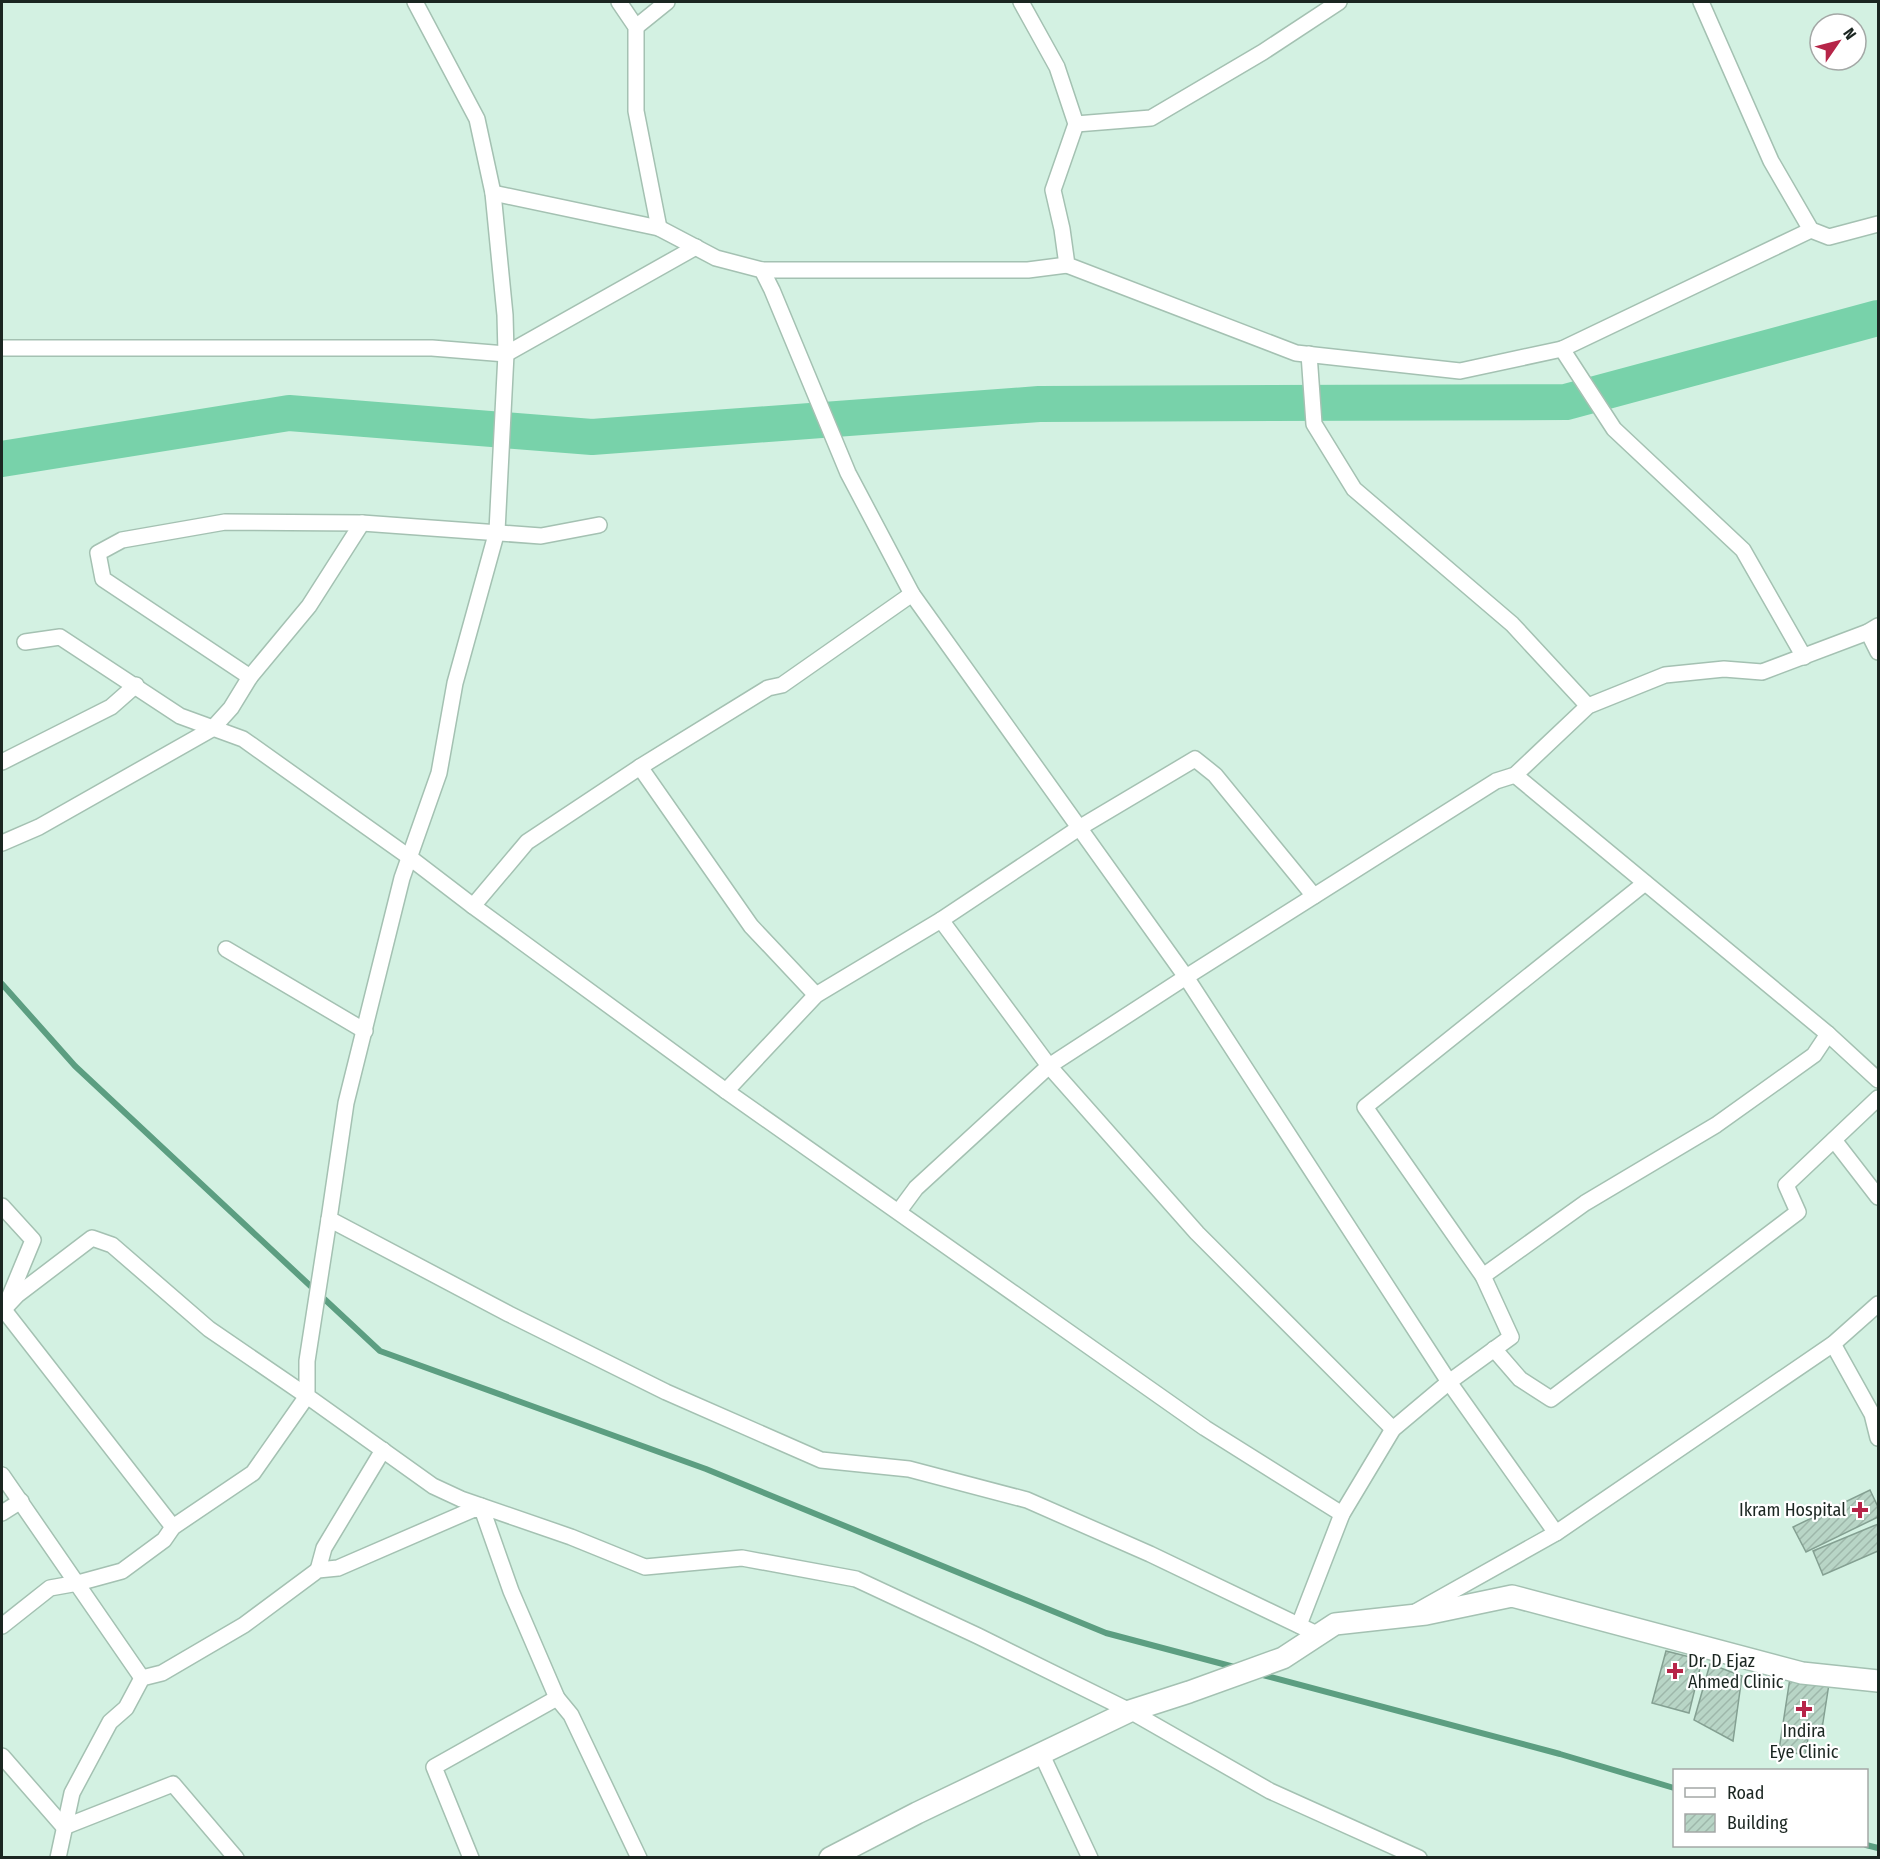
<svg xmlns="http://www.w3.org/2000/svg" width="1880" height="1859" font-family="'Fira Sans Condensed',sans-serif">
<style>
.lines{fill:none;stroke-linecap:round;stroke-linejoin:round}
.stream{stroke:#5c9e81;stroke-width:6}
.river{stroke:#78d2aa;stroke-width:36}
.building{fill:url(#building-hatch);stroke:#84a092;stroke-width:1.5}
.street-casing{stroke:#a4c1b2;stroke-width:18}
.secondary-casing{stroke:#a4c1b2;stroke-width:24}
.street{stroke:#fff;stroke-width:15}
.secondary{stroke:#fff;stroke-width:21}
.poi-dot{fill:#b62548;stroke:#fff;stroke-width:2}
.labels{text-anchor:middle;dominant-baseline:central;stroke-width:4.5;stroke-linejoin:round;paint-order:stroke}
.poi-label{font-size:18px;fill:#1b2621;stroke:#fff;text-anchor:end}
</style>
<defs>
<pattern id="building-hatch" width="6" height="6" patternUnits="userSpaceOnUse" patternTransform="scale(1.5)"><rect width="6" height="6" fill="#b8d5c6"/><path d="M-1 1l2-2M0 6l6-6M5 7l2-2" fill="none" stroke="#9eb7aa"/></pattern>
</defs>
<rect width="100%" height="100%" fill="#d3f1e2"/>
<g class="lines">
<g class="stream">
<polyline points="2,984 75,1066 380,1351 706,1469 1106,1633 1238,1668"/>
<polyline points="1259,1674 1560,1754 1674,1788"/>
<polyline points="1866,1845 1878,1848"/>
</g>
<polyline class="river" points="2,459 289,413 592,437 1039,404 1566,402 1878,318"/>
</g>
<g class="building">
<polygon points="1870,1490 1878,1507 1878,1517 1806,1552 1793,1527"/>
<polygon points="1878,1524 1878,1551 1823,1575 1813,1551"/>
<polygon points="1666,1651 1702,1660 1689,1713 1652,1703"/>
<polygon points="1710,1664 1742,1676 1733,1741 1694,1720"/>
<polygon points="1790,1678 1829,1684 1821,1735 1809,1733 1805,1755 1779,1750"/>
</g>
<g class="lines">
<defs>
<g id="street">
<polyline points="415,2 477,119 493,193 505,315 506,354 497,531 455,683 439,773 402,878 346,1103 329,1219 509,1314 666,1392 821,1460 909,1469 1027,1500 1150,1554 1319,1635"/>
<polyline points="619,2 636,27 636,111 659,228"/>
<polyline points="1021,2 1057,67 1076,124 1053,190 1062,229 1067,265 1296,353 1460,371 1562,349 1811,230"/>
<polyline points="1701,2 1771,161 1811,230 1829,237 1878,224"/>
<polyline points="636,27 667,2"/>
<polyline points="1076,124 1151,118 1263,52 1339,2"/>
<polyline points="493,193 659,228 716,258 762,270 772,290 848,473 912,594 1186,977 1449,1382 1556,1533"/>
<polyline points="762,270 1028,270 1067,265"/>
<polyline points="2,348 432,348 506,354 696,247"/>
<polyline points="1562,349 1614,429 1743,550 1804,657"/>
<polyline points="1309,354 1314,424 1354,489 1512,624 1588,706"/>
<polyline points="1868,632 1878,652"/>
<polyline points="25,642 60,637 180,716 243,739 409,857 473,906 726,1091 1205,1428 1342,1514"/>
<polyline points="250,677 103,579 98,553 122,540 225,522 362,523 541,536 599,525"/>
<polyline points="2,762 111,707 136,685"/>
<polyline points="640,767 751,926 816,995"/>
<polyline points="1515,775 1828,1034 1878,1080"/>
<polyline points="2,843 39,827 212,729 231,708 250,677 309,606 362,523"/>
<polyline points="473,906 527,842 640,767 768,688 782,685 912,594"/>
<polyline points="941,920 1049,1066 1197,1233 1393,1429"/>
<polyline points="226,949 365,1031"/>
<polyline points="726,1091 816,995 941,920 1079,828 1195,759 1215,775 1314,896"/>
<polyline points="1834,1140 1878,1197"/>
<polyline points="2,1206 33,1240 4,1310 173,1527"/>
<polyline points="899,1211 916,1188 1049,1066 1186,977 1496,781 1515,775 1588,706 1665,675 1724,669 1762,672 1868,632 1878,626"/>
<polyline points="329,1219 307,1361 307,1396 433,1486 461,1499 571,1537 645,1567 742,1558 856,1579 978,1636 1130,1711 1270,1791 1419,1858"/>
<polyline points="1483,1276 1585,1203 1716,1125 1814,1055 1828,1034"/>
<polyline points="2,1311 17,1295 92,1238 112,1245 209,1329 307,1396 253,1473 173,1527 164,1540 122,1571 78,1583 50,1588 2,1626"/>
<polyline points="1833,1344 1872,1414 1878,1438"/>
<polyline points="1494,1349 1520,1379 1551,1399 1798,1212 1786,1185 1878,1098"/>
<polyline points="2,1475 142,1678"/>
<polyline points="2,1513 21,1501"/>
<polyline points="318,1570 324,1548 383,1450"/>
<polyline points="1417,1611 1556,1533 1833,1344 1878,1304"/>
<polyline points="1299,1625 1342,1514 1393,1429 1449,1382 1511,1337 1483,1276 1365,1107 1645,883"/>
<polyline points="1041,1753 1090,1858"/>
<polyline points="2,1756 64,1827 173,1784 236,1858"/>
<polyline points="58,1858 72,1793 110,1722 126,1708 142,1678 162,1673 244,1625 318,1570 338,1568 481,1506 511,1591 557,1698 571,1715 639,1858"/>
<polyline points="471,1858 434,1767 557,1698"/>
</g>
<polyline id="secondary" points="830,1858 917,1813 1130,1711 1189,1692 1283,1658 1335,1624 1426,1614 1512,1596 1802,1673 1878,1681"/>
</defs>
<use href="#street" class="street-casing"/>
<use href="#secondary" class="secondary-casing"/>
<use href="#street" class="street"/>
<use href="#secondary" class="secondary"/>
</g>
<g class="poi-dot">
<path d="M1857 1501h6v6h6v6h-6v6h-6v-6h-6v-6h6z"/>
<path d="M1672 1662h6v6h6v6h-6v6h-6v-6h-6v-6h6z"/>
<path d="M1801 1700h6v6h6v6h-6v6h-6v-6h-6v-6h6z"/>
</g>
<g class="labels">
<g class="poi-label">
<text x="1846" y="1510">Ikram Hospital</text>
<text x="1688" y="1661" text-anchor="start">Dr. D Ejaz<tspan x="1688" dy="21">Ahmed Clinic</tspan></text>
<text x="1804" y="1731" text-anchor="middle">Indira<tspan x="1804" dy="21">Eye Clinic</tspan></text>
</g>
</g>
<rect width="1880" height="1859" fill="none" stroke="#1b2621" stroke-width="6"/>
<rect x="1673" y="1769" width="195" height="78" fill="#ffffff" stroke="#a4a8a6" stroke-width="1.5"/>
<rect x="1685" y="1788" width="30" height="9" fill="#ffffff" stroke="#a4a8a6" stroke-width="1.5"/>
<text x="1727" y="1799" font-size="18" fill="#1b2621">Road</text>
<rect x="1685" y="1814" width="30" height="18" fill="url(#building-hatch)" stroke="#a4a8a6" stroke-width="1.5"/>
<text x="1727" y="1829" font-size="18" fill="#1b2621">Building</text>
<g transform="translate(1838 42) rotate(55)"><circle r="28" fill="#ffffff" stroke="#a4a8a6" stroke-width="1.5"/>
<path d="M0-4.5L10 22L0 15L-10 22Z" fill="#b62548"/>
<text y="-9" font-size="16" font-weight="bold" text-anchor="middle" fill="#1b2621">N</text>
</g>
</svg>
